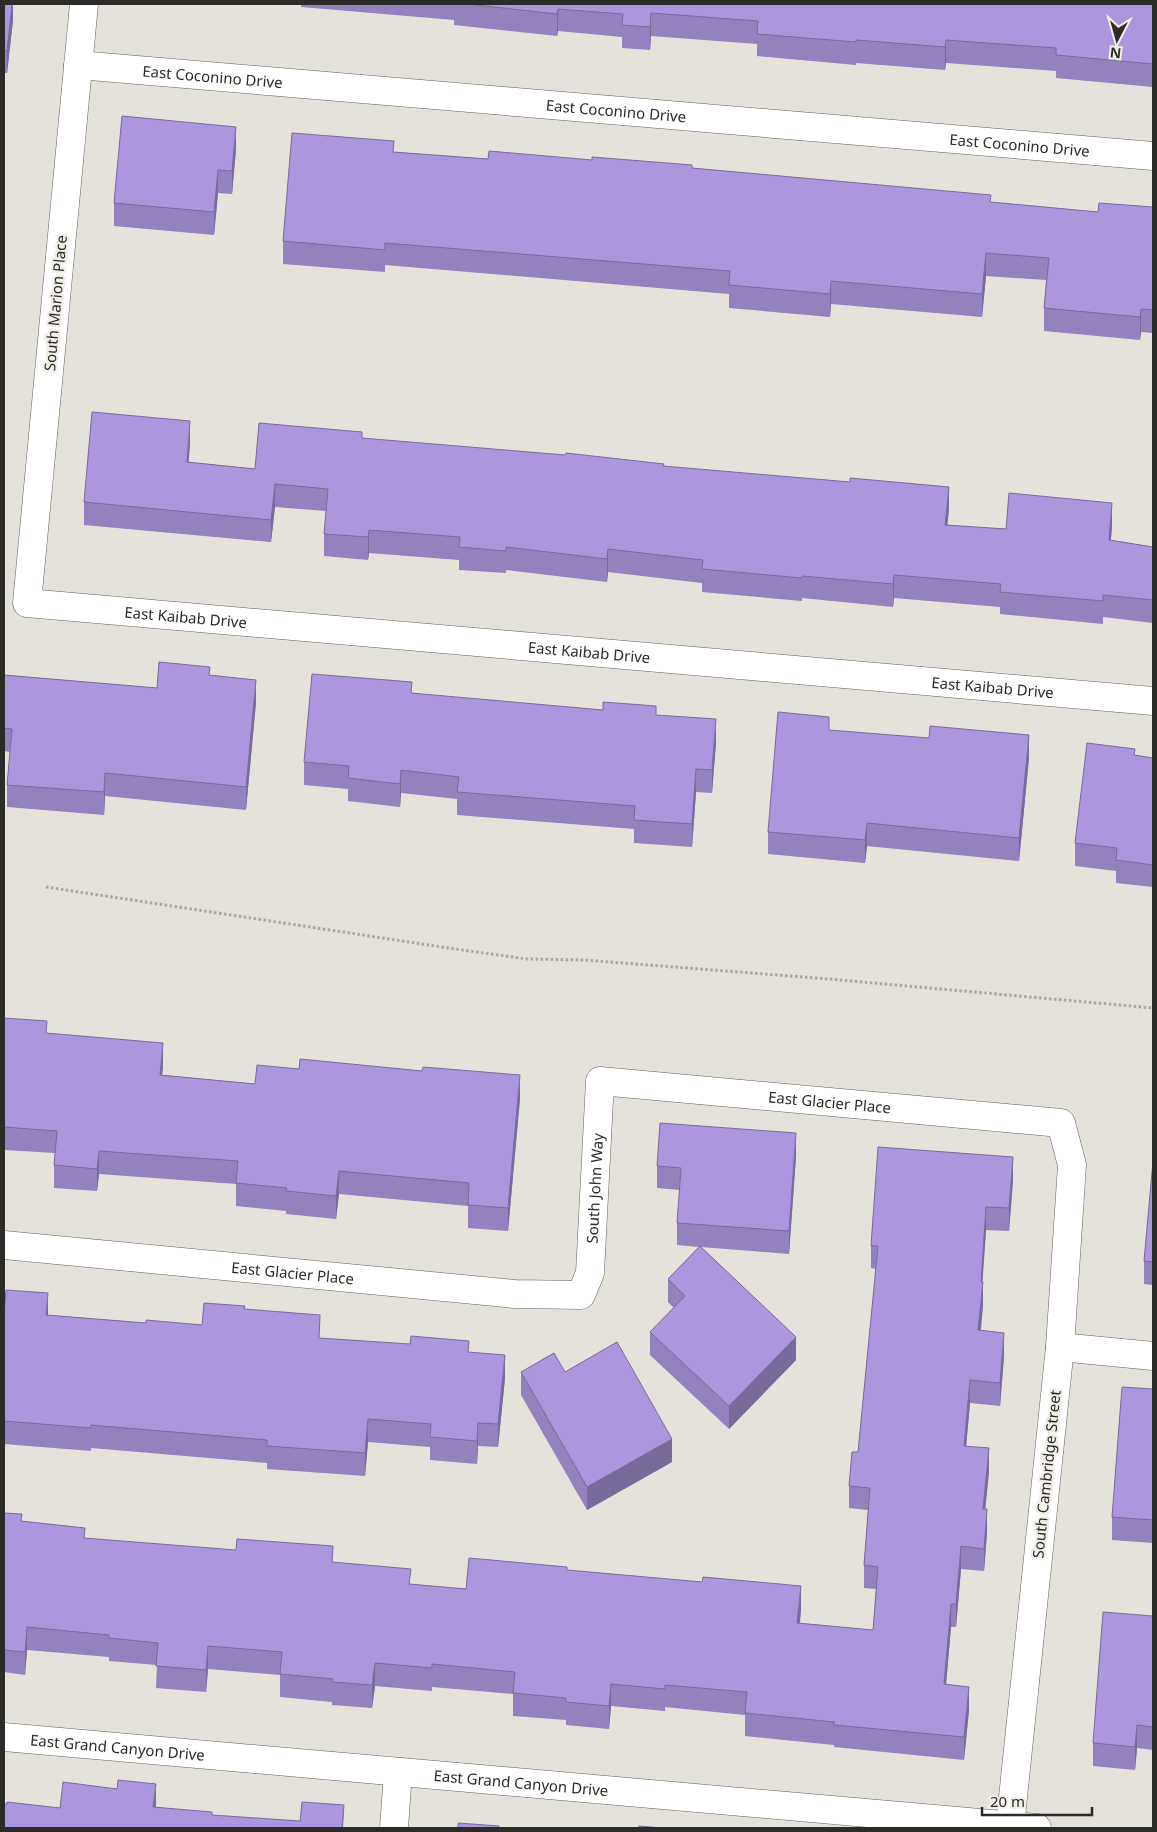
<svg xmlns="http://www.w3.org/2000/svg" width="1157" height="1832" font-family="'Noto Sans',sans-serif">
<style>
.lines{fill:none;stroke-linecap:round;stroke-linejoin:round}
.street-casing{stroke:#64625c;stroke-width:29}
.path{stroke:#a9a8a2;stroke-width:3;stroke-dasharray:2.5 2.5;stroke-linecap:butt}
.street{stroke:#fff;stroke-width:28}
.wall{fill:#9482bf}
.shaded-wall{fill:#786a9b}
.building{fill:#ac97de;stroke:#786a9b}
.labels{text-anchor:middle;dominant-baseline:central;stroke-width:5;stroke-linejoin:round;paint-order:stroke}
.street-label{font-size:15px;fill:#2b2b28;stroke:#f1efe7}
</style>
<rect width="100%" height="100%" fill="#e4e2da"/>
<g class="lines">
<defs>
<g id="street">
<path id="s1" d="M84 4 27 603 1153 701"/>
<path id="s2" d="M78 65 1153 156"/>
<path id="s3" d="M4 1245 515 1294 581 1295 590 1273 600 1081 1061 1123 1072 1165 1060 1347 1010 1826"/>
<polyline points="1060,1347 1153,1356"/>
<path id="s4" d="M4 1737 1037 1828"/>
<polyline points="394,1828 398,1772"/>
</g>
</defs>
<use href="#street" class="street-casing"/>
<polyline class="path" points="46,887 462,950 527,959 584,960 829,979 1153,1008"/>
<use href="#street" class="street"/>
</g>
<g class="wall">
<polygon points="4,4 13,4 13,20 7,73 4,73"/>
<polygon points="184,4 200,4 199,5"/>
<polygon points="285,4 1153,4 1153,87 1056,78 1056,71 946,63 945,70 856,63 856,65 757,56 757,44 651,36 650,50 622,48 622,37 558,31 557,36 454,25 454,20 301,7 301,5"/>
<polygon points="236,149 232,194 218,193 214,235 114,226 114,203"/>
<polygon points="394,152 488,159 692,168 991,202 1098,212 1153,207 1153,333 1141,332 1140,340 1044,331 1044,308 1046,280 986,276 982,317 831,304 830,317 729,308 729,294 385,265 385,272 283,264 283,241"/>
<polygon points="362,439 664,466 949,509 947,525 1006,529 1112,525 1111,540 1153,547 1153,623 1103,617 1103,624 1000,614 1000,607 894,598 893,607 802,598 802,601 702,592 702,583 608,572 607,582 506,570 506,573 459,570 459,560 369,553 368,560 324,556 324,534 326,511 275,507 271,542 84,525 84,502 190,444 188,462 255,469"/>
<polygon points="4,675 157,688 210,675 256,702 246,810 105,796 104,815 7,807 7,785 10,752 4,751"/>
<polygon points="656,715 716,742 712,793 696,792 692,847 634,843 634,829 457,815 457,799 401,793 400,807 348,801 348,789 304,785 304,762"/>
<polygon points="829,730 1029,758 1019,861 867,846 865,863 768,854 768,832"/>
<polygon points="1135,755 1153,758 1153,887 1116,883 1116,871 1075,866 1075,843"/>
<polygon points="4,1018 47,1033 163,1066 162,1075 255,1084 520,1098 508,1231 468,1228 468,1206 339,1194 336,1219 286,1214 286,1211 236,1206 236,1184 99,1174 97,1191 54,1188 54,1165 55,1153 4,1150"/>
<polygon points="796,1156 789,1254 701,1247 796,1360 729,1429 650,1355 650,1332 674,1308 668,1302 668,1279 699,1247 677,1245 677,1223 680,1190 657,1188 657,1166"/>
<polygon points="1153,1161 1153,1285 1144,1284 1144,1261"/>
<polygon points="1013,1180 1009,1231 986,1230 982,1282 983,1305 981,1330 1004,1356 1000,1406 970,1403 966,1447 989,1471 985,1509 987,1532 984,1571 961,1569 956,1627 951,1627 946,1685 969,1710 964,1760 834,1747 834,1745 745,1736 745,1715 665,1707 665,1711 611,1706 609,1729 566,1725 566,1720 513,1716 513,1694 432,1687 432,1691 375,1686 372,1708 332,1705 332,1702 280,1697 280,1675 208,1669 206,1692 156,1688 157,1665 109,1661 109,1657 27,1650 25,1675 4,1672 4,1513 22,1521 85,1538 333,1562 411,1584 466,1589 567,1570 801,1609 800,1623 873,1630 876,1589 864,1588 864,1565 868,1510 849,1508 849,1486 858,1452 876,1269 871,1268 871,1246"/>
<polygon points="245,1309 320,1338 469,1352 505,1378 498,1447 478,1446 477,1464 430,1460 430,1447 368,1442 365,1476 267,1469 267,1463 91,1448 91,1451 4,1444 4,1314 48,1315 146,1323 202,1325"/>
<polygon points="521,1372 565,1372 672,1462 587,1510 521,1395"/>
<polygon points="1153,1389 1153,1543 1112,1540 1112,1517"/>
<polygon points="1153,1616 1153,1750 1137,1748 1135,1770 1093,1766 1093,1743"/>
</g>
<g class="shaded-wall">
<polygon points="12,4 13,4 13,20 7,73 7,51"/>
<polygon points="558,9 558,31 557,36 557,14"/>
<polygon points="651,13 651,36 650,50 650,27"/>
<polygon points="946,40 946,63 945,70 945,47"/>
<polygon points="236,127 236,149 232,194 232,171"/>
<polygon points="218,170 218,193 214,235 214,212"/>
<polygon points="986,253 986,276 982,317 982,294"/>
<polygon points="831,281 831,304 830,317 830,294"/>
<polygon points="1141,309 1141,332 1140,340 1140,317"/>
<polygon points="190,421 190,444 187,484 187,462"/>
<polygon points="275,484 275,507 271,542 271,520"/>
<polygon points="949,487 949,509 945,548 945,525"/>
<polygon points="1112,503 1112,525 1109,562 1109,540"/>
<polygon points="369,530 369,553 368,560 368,537"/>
<polygon points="608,549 608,572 607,582 607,559"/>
<polygon points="894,575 894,598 893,607 893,584"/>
<polygon points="256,680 256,702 246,810 246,787"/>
<polygon points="716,719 716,742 712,793 712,770"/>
<polygon points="1029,735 1029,758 1019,861 1019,838"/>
<polygon points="696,769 696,792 692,847 692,824"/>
<polygon points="401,770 401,793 400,807 400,784"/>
<polygon points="105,773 105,796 104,815 104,792"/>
<polygon points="867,823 867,846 865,863 865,840"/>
<polygon points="163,1043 163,1066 160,1097 160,1075"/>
<polygon points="520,1075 520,1098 508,1231 508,1208"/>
<polygon points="796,1133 796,1156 789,1254 789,1231"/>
<polygon points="99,1151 99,1174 97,1191 97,1169"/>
<polygon points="1013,1157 1013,1180 1009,1231 1009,1208"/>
<polygon points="339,1171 339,1194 336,1219 336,1196"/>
<polygon points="986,1207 986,1230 981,1304 981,1282"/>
<polygon points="983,1282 983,1305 978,1353 978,1330"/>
<polygon points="48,1293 48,1316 46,1315"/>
<polygon points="1004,1333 1004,1356 1000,1406 1000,1383"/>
<polygon points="796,1337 796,1360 729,1429 729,1406"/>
<polygon points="505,1355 505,1378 498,1447 498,1424"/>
<polygon points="970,1380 970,1403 964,1469 964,1446"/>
<polygon points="368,1419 368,1442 365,1476 365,1453"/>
<polygon points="478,1423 478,1446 477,1464 477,1441"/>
<polygon points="672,1439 672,1462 587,1510 587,1487"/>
<polygon points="989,1448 989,1471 983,1532 983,1509"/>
<polygon points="987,1509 987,1532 984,1571 984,1549"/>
<polygon points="961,1546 961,1569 956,1627 956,1604"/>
<polygon points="801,1586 801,1609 797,1646 797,1623"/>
<polygon points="951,1604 951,1627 944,1707 944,1684"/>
<polygon points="27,1627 27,1650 25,1675 25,1652"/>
<polygon points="208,1646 208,1669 206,1692 206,1670"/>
<polygon points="375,1663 375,1686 372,1708 372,1685"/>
<polygon points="611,1684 611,1706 609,1729 609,1706"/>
<polygon points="969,1687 969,1710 964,1760 964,1737"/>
<polygon points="1137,1725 1137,1748 1135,1770 1135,1747"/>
<polygon points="156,1784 156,1807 153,1828 153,1807"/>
<polygon points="344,1805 343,1828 342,1828"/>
</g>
<g class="building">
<polygon points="4,4 12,4 7,51 4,50"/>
<polygon points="467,4 1153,4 1153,64 1056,55 1056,48 946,40 945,47 856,40 856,42 757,34 758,21 651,13 650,27 622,25 623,14 558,9 557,14"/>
<polygon points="122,116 236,127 232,171 218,170 214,212 114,203"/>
<polygon points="292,133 394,141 393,152 488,159 489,151 592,160 592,157 692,165 692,168 991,195 990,202 1098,212 1099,203 1153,207 1153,310 1141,309 1140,317 1044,308 1049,258 986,253 982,294 831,281 830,294 729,285 730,271 385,243 385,250 283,241"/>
<polygon points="92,412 190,421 187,462 255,469 259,423 362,432 362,438 565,455 566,453 664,464 663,466 850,482 850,478 949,487 945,525 1006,529 1009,493 1112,503 1109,540 1153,547 1153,600 1103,595 1103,601 1000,592 1001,584 894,575 893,584 802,576 802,578 702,569 703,560 608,549 607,559 506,547 506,551 459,547 460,537 369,530 368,537 324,534 328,489 275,484 271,520 84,502"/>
<polygon points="159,662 210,667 209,675 256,680 246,787 105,773 104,792 7,785 12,729 4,728 4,675 157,688"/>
<polygon points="312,674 412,682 411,693 603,710 603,702 656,706 656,715 716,719 712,770 696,769 692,824 634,820 635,806 457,792 459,777 401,770 400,784 348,778 349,766 304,762"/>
<polygon points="778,712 829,717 829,730 929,738 930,726 1029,735 1019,838 867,823 865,840 768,832"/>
<polygon points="1087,743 1135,749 1134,755 1153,758 1153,865 1116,860 1117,848 1075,843"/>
<polygon points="4,1018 47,1021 46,1033 163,1043 160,1075 255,1084 257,1065 299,1069 300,1059 422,1071 423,1067 520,1075 508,1208 468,1205 469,1183 339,1171 336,1196 286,1191 287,1188 236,1183 238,1161 99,1151 97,1169 54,1165 57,1131 4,1127"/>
<polygon points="660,1123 796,1133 789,1231 677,1223 681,1168 657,1166"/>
<polygon points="878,1147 1013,1157 1009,1208 986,1207 981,1282 983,1282 978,1330 1004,1333 1000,1383 970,1380 964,1446 989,1448 983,1509 987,1509 984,1549 961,1546 956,1604 951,1604 944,1684 969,1687 964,1737 834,1725 834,1722 745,1713 747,1692 665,1685 665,1689 611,1684 609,1706 566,1702 566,1698 513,1693 515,1672 432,1664 432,1668 375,1663 372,1685 332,1682 333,1679 280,1674 282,1652 208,1646 206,1670 156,1666 158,1643 109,1638 109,1635 27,1627 25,1652 4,1650 4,1513 22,1514 21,1521 85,1528 84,1538 236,1550 237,1539 333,1546 332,1562 411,1569 409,1584 466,1589 469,1558 567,1567 567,1570 702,1582 703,1577 801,1586 797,1623 873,1630 878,1567 864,1565 870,1488 849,1486 852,1452 858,1452 878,1246 871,1246"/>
<polygon points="1153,1161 1153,1262 1144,1261"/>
<polygon points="700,1246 796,1337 729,1406 650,1332 685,1296 668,1279"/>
<polygon points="6,1290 48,1293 46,1315 146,1323 146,1320 202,1325 204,1303 245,1306 244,1309 320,1315 319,1338 410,1344 411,1336 469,1341 468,1352 505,1355 498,1424 478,1423 477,1441 430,1437 431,1424 368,1419 365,1453 267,1446 267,1440 91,1425 91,1428 4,1421 4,1314"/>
<polygon points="617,1342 672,1439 587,1487 521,1372 554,1353 565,1372"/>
<polygon points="1122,1387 1153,1389 1153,1520 1112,1517"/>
<polygon points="1103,1612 1153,1616 1153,1727 1137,1725 1135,1747 1093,1743"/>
<polygon points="118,1780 156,1784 153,1807 212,1812 212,1815 300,1821 302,1802 344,1805 342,1828 4,1828 4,1804 7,1804 7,1802 60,1808 63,1782 117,1789"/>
<polygon points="458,1823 499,1826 499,1828 458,1828"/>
<polygon points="639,1826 663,1828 639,1828"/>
</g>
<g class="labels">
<g class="street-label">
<text stroke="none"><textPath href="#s2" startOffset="135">East Coconino Drive</textPath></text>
<text stroke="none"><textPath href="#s2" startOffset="540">East Coconino Drive</textPath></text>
<text stroke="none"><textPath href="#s2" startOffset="945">East Coconino Drive</textPath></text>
<text transform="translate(55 303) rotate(-85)">South Marion Place</text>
<text stroke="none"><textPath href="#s1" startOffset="761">East Kaibab Drive</textPath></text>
<text stroke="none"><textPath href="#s1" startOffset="1166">East Kaibab Drive</textPath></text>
<text stroke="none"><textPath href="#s1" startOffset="1571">East Kaibab Drive</textPath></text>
<text stroke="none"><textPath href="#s3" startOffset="1026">East Glacier Place</textPath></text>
<text stroke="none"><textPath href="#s3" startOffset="688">South John Way</textPath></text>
<text stroke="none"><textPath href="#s3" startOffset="290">East Glacier Place</textPath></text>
<text transform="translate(1046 1474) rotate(-84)">South Cambridge Street</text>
<text stroke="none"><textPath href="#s4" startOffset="114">East Grand Canyon Drive</textPath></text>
<text stroke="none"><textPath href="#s4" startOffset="519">East Grand Canyon Drive</textPath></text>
</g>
</g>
<rect width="1157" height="1832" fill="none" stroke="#2b2b28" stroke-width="10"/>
<g transform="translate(1117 40) rotate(186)" stroke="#f1efe7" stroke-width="4" paint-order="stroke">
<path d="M0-4L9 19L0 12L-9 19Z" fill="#2b2b28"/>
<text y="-8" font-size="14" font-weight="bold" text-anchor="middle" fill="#2b2b28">N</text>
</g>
<path d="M982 1807v8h110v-8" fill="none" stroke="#2b2b28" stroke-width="2.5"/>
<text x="990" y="1807" font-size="15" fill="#2b2b28" stroke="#f1efe7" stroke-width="4" paint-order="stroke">20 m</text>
</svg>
